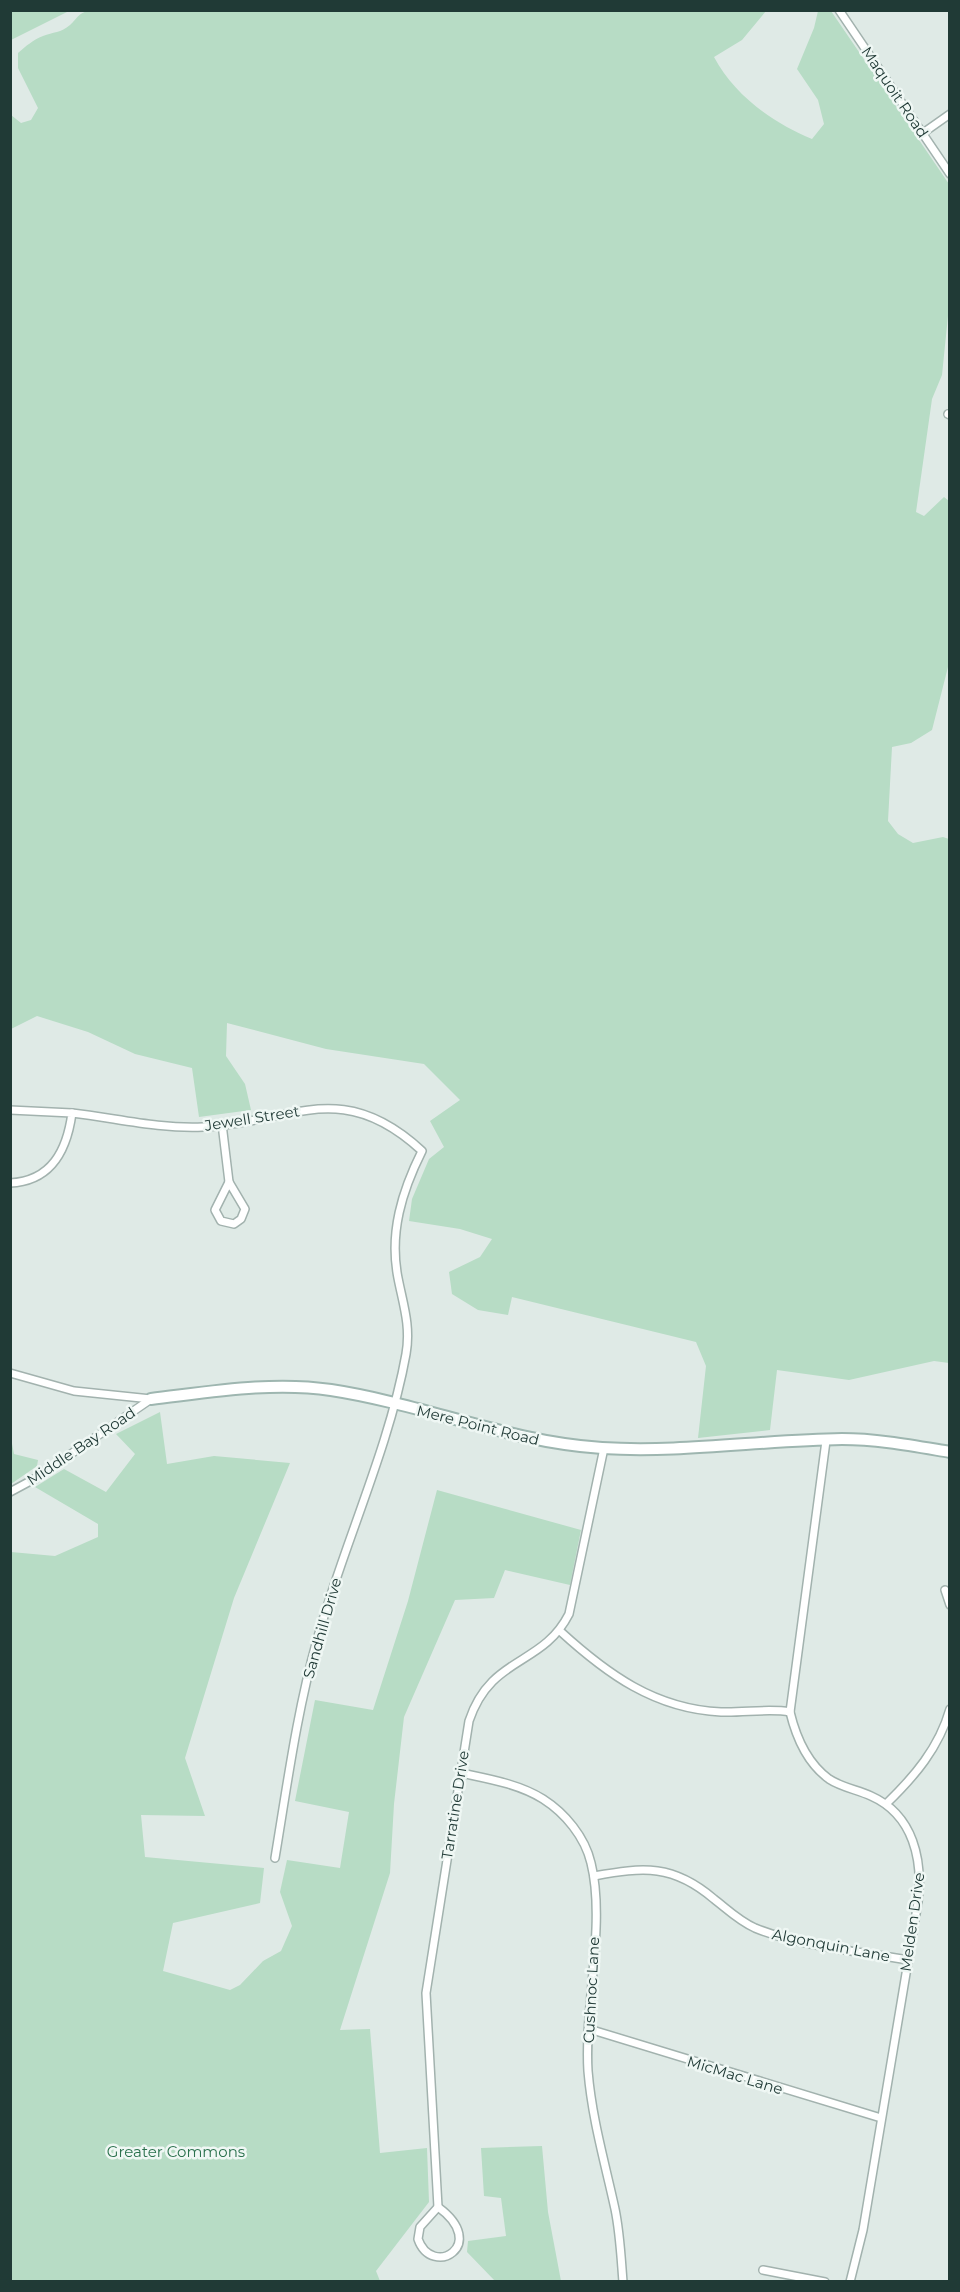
<svg xmlns="http://www.w3.org/2000/svg" width="960" height="2292" font-family="Montserrat,sans-serif">
<style>
.green{fill:#b7dcc5}
.lines{fill:none;stroke-linecap:round;stroke-linejoin:round}
.street-casing{stroke:#a2b2ae;stroke-width:10}
.secondary-casing{stroke:#9eb6b0;stroke-width:14}
.street{stroke:#fff;stroke-width:7}
.secondary{stroke:#fff;stroke-width:10}
.labels{text-anchor:middle;dominant-baseline:central;stroke-width:5;stroke-linejoin:round;paint-order:stroke}
.street-label{font-size:15px;fill:#203a36;stroke:#eff7f4}
.park-label{font-size:15px;fill:#2a714d;stroke:#eff7f4}
</style>
<rect width="100%" height="100%" fill="#dfeae6"/>
<g class="green">
<polygon points="11,10 69,10 69,11 11,40"/>
<path d="M88 11H766L742 40 714 57C734 95 773 123 812 139L824 124 818 100 797 69 814 28 818 11H831L949 184V306L942 375 932 399 916 512 924 516 944 497 949 501V663L932 730 911 743 892 747 888 821 898 834 913 843 943 837 949 839V1363L934 1361 849 1380 777 1370 770 1430 698 1438 706 1366 696 1342 512 1297 508 1315 478 1310 452 1294 449 1272 480 1257 492 1239 460 1229 409 1221 412 1199 429 1159 444 1147 430 1121 460 1100 424 1064 326 1049 227 1023 226 1056 245 1084 251 1110 199 1117 192 1068 135 1054 88 1032 37 1016 11 1029V115L21 123 31 120 38 108 18 68V53C26 46 33 40 43 36 53 32 61 33 70 25 77 19 78 13 88 11Z"/>
<polygon points="160,1412 167,1464 214,1456 290,1463 234,1598 185,1758 205,1816 141,1815 145,1857 264,1868 260,1903 173,1923 163,1971 230,1990 240,1985 263,1961 281,1951 292,1926 280,1892 287,1860 340,1868 349,1812 295,1801 315,1700 373,1710 408,1601 437,1490 581,1530 570,1585 505,1570 494,1598 455,1600 404,1717 394,1804 390,1873 340,2030 370,2029 380,2153 427,2148 429,2202 376,2271 380,2281 11,2281 11,1552 55,1556 98,1537 98,1524 35,1487 64,1469 106,1492 135,1454 116,1434"/>
<polygon points="10,1433 14,1454 38,1460 37,1466 11,1484"/>
<polygon points="542,2146 548,2212 561,2281 495,2281 467,2252 468,2241 506,2236 501,2198 484,2196 481,2148"/>
</g>
<g class="lines">
<defs>
<g id="street">
<polyline points="839,10 950,174"/>
<polyline points="923,133 950,114"/>
<polyline points="948,414 950,415"/>
<path d="M10 1110 72 1113C67 1150 52 1181 10 1183"/>
<path d="M72 1113C116 1118 158 1129 203 1127 291 1123 341 1076 422 1151 402 1191 389 1233 398 1278 403 1304 411 1326 406 1354 389 1449 343 1546 317 1640 297 1711 287 1786 275 1858"/>
<polyline points="222,1124 229,1182"/>
<polygon points="229,1182 245,1209 241,1219 234,1224 221,1221 215,1210"/>
<polyline points="10,1373 74,1391 151,1399"/>
<path d="M826 1441 790 1712C796 1737 807 1763 829 1779 841 1787 858 1790 871 1796 914 1815 923 1861 918 1902L863 2230 850 2282"/>
<polyline points="10,1492 36,1478 151,1399"/>
<polyline points="945,1590 950,1605"/>
<path d="M560 1631C607 1674 655 1709 721 1712 744 1713 768 1708 790 1712"/>
<path d="M461 1773C489 1779 519 1784 543 1799 565 1813 585 1837 591 1863 606 1923 584 2007 588 2071 592 2119 605 2163 615 2209 620 2233 621 2257 623 2282"/>
<path d="M886 1804C914 1777 939 1748 950 1709"/>
<path d="M594 1876C644 1867 673 1864 714 1899 727 1909 739 1921 755 1928 802 1947 858 1951 908 1960"/>
<polyline points="589,2029 881,2118"/>
<path d="M438 2207 426 1993 469 1721C491 1655 542 1667 569 1614L604 1448"/>
<path d="M438 2207C490 2245 432 2279 418 2239L420 2227Z"/>
<polyline points="763,2270 825,2282"/>
</g>
<path id="secondary" d="M151 1399C210 1392 272 1381 331 1390 423 1404 508 1442 602 1448 681 1453 762 1440 842 1439 878 1439 914 1446 950 1452"/>
</defs>
<use href="#street" class="street-casing"/>
<use href="#secondary" class="secondary-casing"/>
<use href="#street" class="street"/>
<use href="#secondary" class="secondary"/>
</g>
<g class="labels">
<g class="street-label">
<text transform="translate(895 92) rotate(56)">Maquoit Road</text>
<text transform="translate(252 1118) rotate(-9)">Jewell Street</text>
<text transform="translate(478 1425) rotate(14)">Mere Point Road</text>
<text transform="translate(81 1446) rotate(-34)">Middle Bay Road</text>
<text transform="translate(322 1628) rotate(-74)">Sandhill Drive</text>
<text transform="translate(455 1805) rotate(-81)">Tarratine Drive</text>
<text transform="translate(912 1922) rotate(-82)">Melden Drive</text>
<text transform="translate(831 1945) rotate(11)">Algonquin Lane</text>
<text transform="translate(591 1990) rotate(-87)">Cushnoc Lane</text>
<text transform="translate(735 2075) rotate(17)">MicMac Lane</text>
</g>
<g class="park-label">
<text x="176" y="2151">Greater Commons</text>
</g>
</g>
<rect width="960" height="2292" fill="none" stroke="#203a36" stroke-width="24"/>
</svg>
